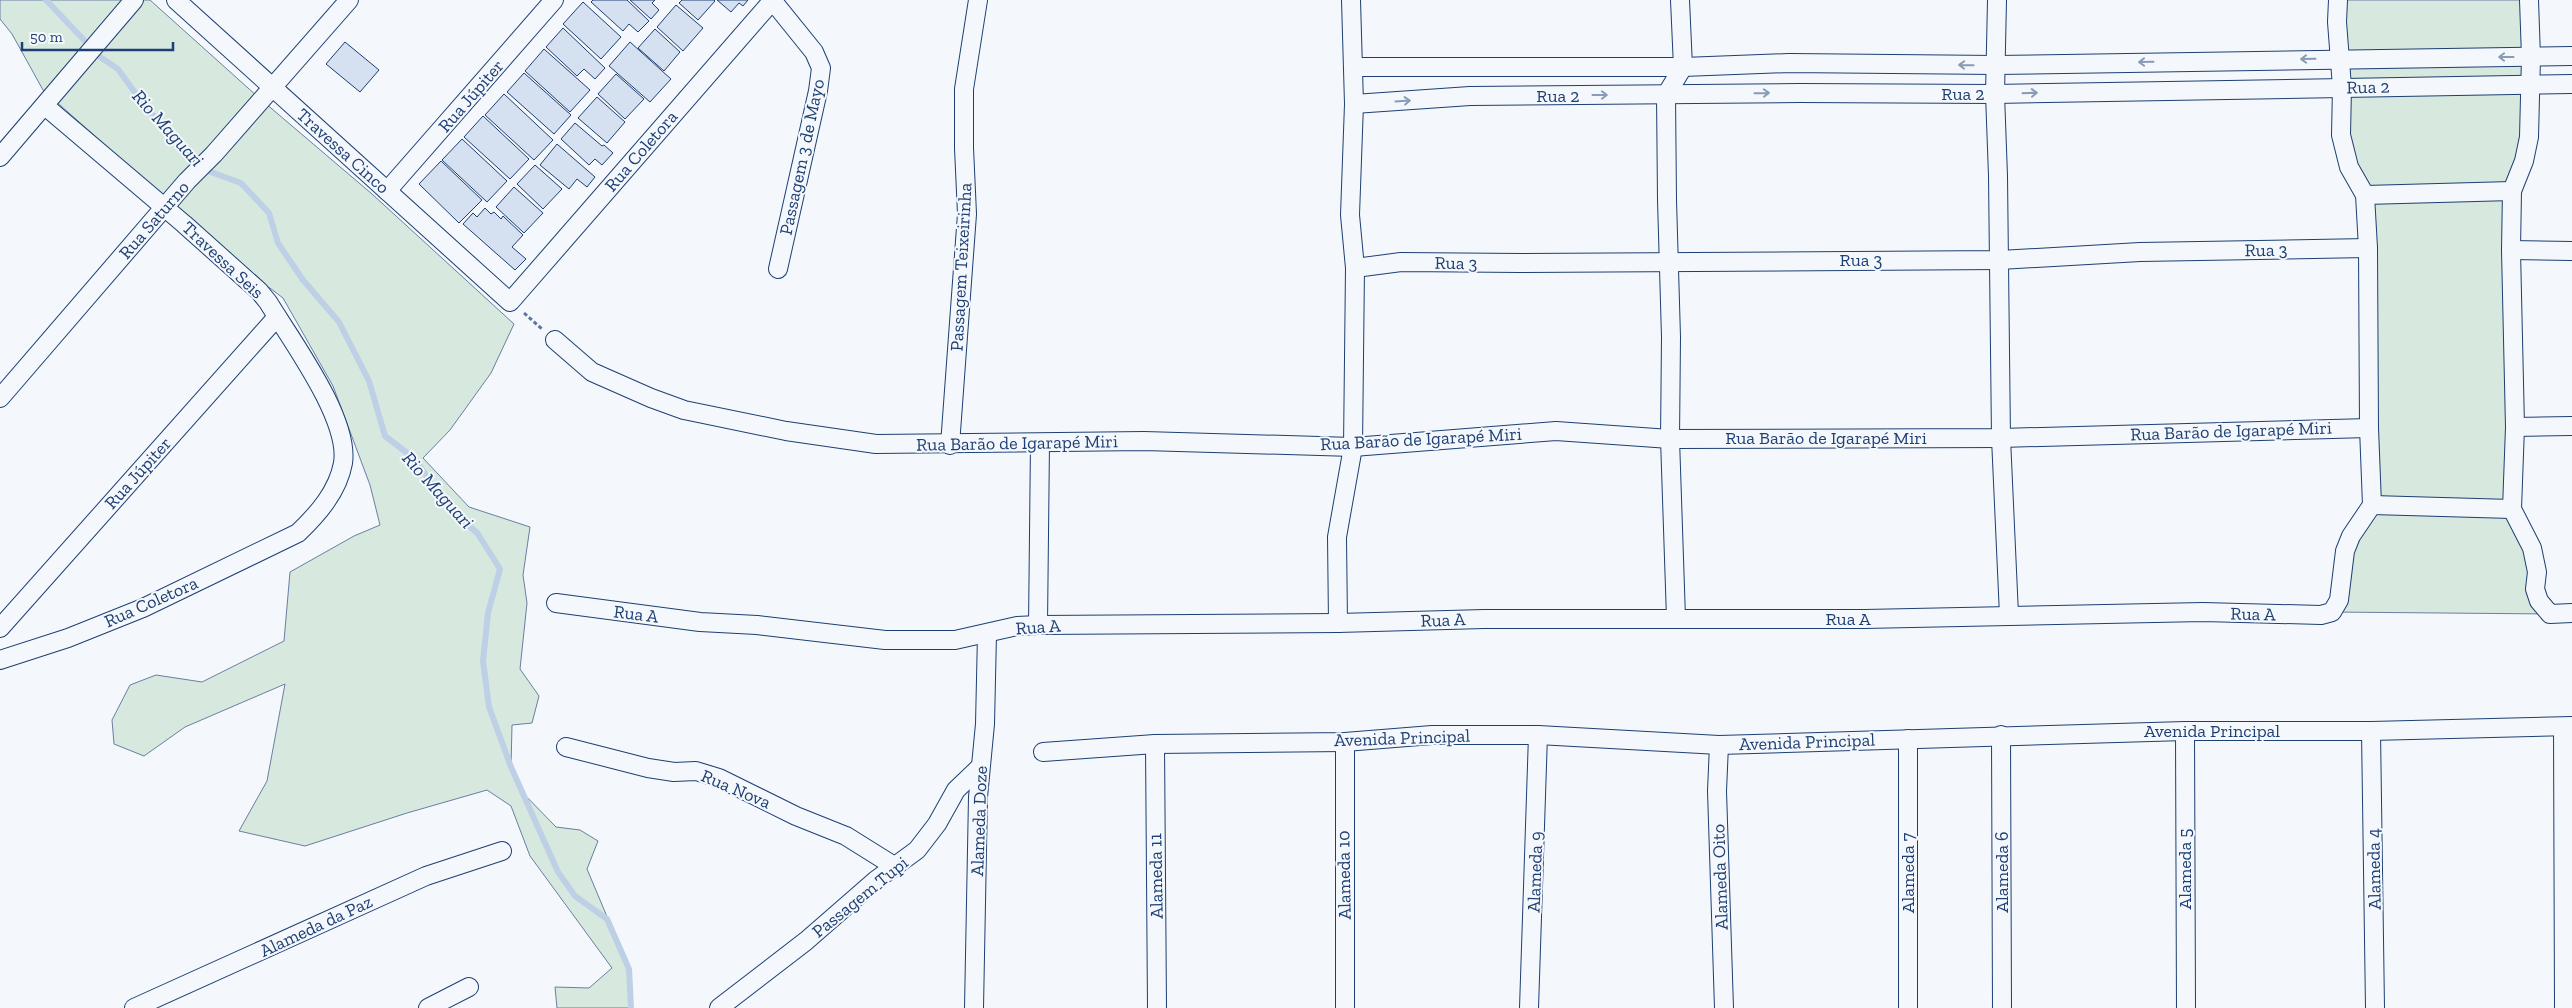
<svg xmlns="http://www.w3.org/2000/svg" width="2572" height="1008" font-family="'Zilla Slab',serif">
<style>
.green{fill:#d7e8df;stroke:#687fa3}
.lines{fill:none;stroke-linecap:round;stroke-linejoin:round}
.stream{stroke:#bed0e5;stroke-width:6}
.building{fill:#d5e0f0;stroke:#1d3f73}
.street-casing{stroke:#1d3f73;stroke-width:20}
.path{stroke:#5e769c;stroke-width:3;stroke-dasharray:4 2.5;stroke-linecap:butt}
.street{stroke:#f4f7fb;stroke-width:18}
.oneway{stroke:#889bb7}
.labels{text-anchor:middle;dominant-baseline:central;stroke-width:4;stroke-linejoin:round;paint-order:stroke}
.street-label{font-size:18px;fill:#1d3f73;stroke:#f4f7fb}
.water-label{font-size:19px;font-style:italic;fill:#1d3f73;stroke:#f4f7fb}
</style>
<rect width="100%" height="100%" fill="#f4f7fb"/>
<g class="green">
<polygon points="0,0 150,0 258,97 372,194 514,324 491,373 450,430 423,458 469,507 530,527 523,575 527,603 520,669 539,696 532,723 512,725 511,767 521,791 556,827 580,830 598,841 587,869 629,969 631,1008 557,1008 555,987 589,988 612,968 530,856 511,806 487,790 407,813 305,846 239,831 267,781 285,684 185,727 144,756 114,744 112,720 130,685 156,675 202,682 284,641 290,572 354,536 380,525 370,485 333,386 283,298 166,209 166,199 43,90 12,34 0,19"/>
<polygon points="2338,0 2529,0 2531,85 2512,191 2512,509 2550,614 2332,612 2344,572 2372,505 2365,195 2349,167"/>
</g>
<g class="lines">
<polyline class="stream" points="46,0 100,57 118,69 146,108 208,171 241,183 269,213 278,243 303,280 339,322 369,381 385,436 415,459 444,502 478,534 500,569 488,613 483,661 489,707 511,767 558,872 575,896 607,919 629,969 631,1008"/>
</g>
<g class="building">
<polygon points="593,0 627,0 649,21 638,32 629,24 623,31 591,2"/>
<polygon points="630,0 655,0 652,3 659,10 651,19"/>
<polygon points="682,0 714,0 715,1 698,20 679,3"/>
<polygon points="717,0 748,0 743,6 739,3 731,12"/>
<polygon points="583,2 621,37 601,59 563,24"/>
<polygon points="676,5 703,28 683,51 657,27"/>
<polygon points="563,28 605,68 595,79 584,69 577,76 546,47"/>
<polygon points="655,29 680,52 664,71 638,48"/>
<polygon points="345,42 379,70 360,92 326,64"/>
<polygon points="630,42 671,79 650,102 609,66"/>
<polygon points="544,49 590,90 570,112 525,71"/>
<polygon points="524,73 571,115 554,134 507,92"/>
<polygon points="616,74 644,99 625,119 598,94"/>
<polygon points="504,94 553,140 534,160 485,115"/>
<polygon points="597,97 625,122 607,143 578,118"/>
<polygon points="483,116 529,159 510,179 464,137"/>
<polygon points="575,123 602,146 604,145 613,153 602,165 595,159 589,165 561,139"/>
<polygon points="462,139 507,181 487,202 442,160"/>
<polygon points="557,144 595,177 587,187 577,179 569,189 540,165"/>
<polygon points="441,161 482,200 459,223 419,184"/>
<polygon points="535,165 562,189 543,209 517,184"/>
<polygon points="514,187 543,213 524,233 496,207"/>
<polygon points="485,208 491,214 494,212 501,219 503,216 523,235 512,247 526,259 515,270 463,224 473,213 477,217"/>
</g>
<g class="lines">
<defs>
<g id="street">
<polyline points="176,0 510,302 773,0"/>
<polyline points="772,0 814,52 821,68 818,91 778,269"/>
<polyline points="1997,0 1995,94 1998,176 2001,438 2009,615"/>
<polyline points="2529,0 2531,57 2529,137 2524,161 2512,191 2511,250 2515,427 2512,509 2532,548 2537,572 2535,589 2539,601 2550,614 2572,613"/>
<polyline points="1354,67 1683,67 1789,63 1996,65 2572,56"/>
<polyline points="1354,104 1470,96 1799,93 1995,94 2572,84"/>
<polyline points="0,157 134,0"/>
<polyline points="387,191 554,0"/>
<polyline points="2365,195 2512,191"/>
<polyline points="2511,250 2572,251"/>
<polyline points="1355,268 1401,262 1521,263 2000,260 2140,252 2368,248"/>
<polyline points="555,340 592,372 651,398 684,410 786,431 876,444 1144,441 1353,447 1556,431 1670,439 2001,438 2369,428"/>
<polyline points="0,398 187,181 214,154 349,0"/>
<polyline points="2515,427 2572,426"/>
<polyline points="950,445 967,214 964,148 964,89 978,0"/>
<polyline points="2372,505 2512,509"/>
<polyline points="556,603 700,622 757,625 885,640 955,640 1017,626 1038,625 1338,623 1484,619 1864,619 2203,612 2321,615 2332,612 2339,600 2345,551 2351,536 2372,505 2369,428 2368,248 2365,195 2349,167 2341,135 2342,87 2337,22 2338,0"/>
<polyline points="1676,618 1670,439 1671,337 1667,200 1666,95 1683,67 1680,0"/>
<polyline points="1338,623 1337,537 1353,447 1355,268 1350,215 1354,104 1351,0"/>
<polyline points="1038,625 1040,443"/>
<polyline points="0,628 277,317"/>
<path d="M0 660 68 638 143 608 298 533C318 514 338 491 343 463 350 419 291 340 268 302L259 291 184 224 45 106"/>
<polyline points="2563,727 2564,1008"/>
<polyline points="2185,731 2186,1008"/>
<polyline points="2371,731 2375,1008"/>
<polyline points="2001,735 2002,1008"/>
<polyline points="1345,742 1345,1008"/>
<polyline points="1155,744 1157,1008"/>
<polyline points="1719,745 1717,791 1724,1008"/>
<polyline points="566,747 648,768 674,772 696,771 719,778 796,816 846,836 894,866"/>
<polyline points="1043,752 1155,744 1345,742 1432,735 1538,735 1719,745 2185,731 2371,731 2572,726"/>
<polyline points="134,1008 426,876 502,851"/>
<polyline points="428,1008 469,987"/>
<polyline points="719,1008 806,941 876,880 917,850 937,824 956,790 980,767"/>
<polyline points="974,1008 978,797 985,724 987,634"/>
<polyline points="1529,1008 1538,735"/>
<polyline points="1908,1008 1908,739"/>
</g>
</defs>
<use href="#street" class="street-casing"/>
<polyline class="path" points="524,313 542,329"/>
<use href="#street" class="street"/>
</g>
<defs><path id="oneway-shaft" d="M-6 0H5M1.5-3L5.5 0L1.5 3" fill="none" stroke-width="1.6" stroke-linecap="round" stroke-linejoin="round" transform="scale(1.25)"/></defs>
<g class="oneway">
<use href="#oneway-shaft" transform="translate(2506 57) rotate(180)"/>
<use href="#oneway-shaft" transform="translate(2308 59) rotate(179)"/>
<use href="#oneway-shaft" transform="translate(2146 62) rotate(179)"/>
<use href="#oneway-shaft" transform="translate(1966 65) rotate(-179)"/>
<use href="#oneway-shaft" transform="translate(1762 93) rotate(-1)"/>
<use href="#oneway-shaft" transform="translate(2030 93) rotate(-2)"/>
<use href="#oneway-shaft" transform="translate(1600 95)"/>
<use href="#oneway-shaft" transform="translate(1403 101) rotate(-4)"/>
</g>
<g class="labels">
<g class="street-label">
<text transform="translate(2368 87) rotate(-1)">Rua 2</text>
<text x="1963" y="94">Rua 2</text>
<text transform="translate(471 96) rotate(-49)">Rua Júpiter</text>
<text x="1558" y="96">Rua 2</text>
<text transform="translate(343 151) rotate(42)">Travessa Cinco</text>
<text transform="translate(641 151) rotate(-49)">Rua Coletora</text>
<text transform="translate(802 157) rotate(-78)">Passagem 3 de Mayo</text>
<text transform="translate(154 220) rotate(-49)">Rua Saturno</text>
<text transform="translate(2266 250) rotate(-1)">Rua 3</text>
<text transform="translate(223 260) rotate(43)">Travessa Seis</text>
<text x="1861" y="260">Rua 3</text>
<text transform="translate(1456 263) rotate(1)">Rua 3</text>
<text transform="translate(961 267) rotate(-87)">Passagem Teixeirinha</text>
<text transform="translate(2231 431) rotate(-2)">Rua Barão de Igarapé Miri</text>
<text x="1826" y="438">Rua Barão de Igarapé Miri</text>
<text transform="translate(1421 439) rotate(-3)">Rua Barão de Igarapé Miri</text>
<text transform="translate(1017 443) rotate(-1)">Rua Barão de Igarapé Miri</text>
<text transform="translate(138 473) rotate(-48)">Rua Júpiter</text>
<text transform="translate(151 602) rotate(-24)">Rua Coletora</text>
<text transform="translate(636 614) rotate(7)">Rua A</text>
<text transform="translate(2253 614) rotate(1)">Rua A</text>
<text x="1848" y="619">Rua A</text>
<text transform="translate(1443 620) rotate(-2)">Rua A</text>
<text transform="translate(1038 627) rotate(-4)">Rua A</text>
<text x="2212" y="731">Avenida Principal</text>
<text transform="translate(1402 738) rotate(-2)">Avenida Principal</text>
<text transform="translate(1807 742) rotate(-2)">Avenida Principal</text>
<text transform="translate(736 789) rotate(23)">Rua Nova</text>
<text transform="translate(979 821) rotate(-88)">Alameda Doze</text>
<text transform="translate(2185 869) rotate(-90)">Alameda 5</text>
<text transform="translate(2374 869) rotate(-91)">Alameda 4</text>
<text transform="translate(1535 872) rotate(-88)">Alameda 9</text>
<text transform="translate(2002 872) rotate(-90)">Alameda 6</text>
<text transform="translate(1908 873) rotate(-90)">Alameda 7</text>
<text transform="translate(1344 875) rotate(-91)">Alameda 10</text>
<text transform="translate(1156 876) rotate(-91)">Alameda 11</text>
<text transform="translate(1720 877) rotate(-92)">Alameda Oito</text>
<text transform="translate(860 897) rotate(-39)">Passagem Tupi</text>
<text transform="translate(316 926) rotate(-25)">Alameda da Paz</text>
</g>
<g class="water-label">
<text transform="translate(168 128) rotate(48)">Rio Maguari</text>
<text transform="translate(438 490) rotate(48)">Rio Maguari</text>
</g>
</g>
<path d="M22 42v8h151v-8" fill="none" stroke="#1d3f73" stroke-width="2.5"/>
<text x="30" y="42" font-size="15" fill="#1d3f73" stroke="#f4f7fb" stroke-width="4" paint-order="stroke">50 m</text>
</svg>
